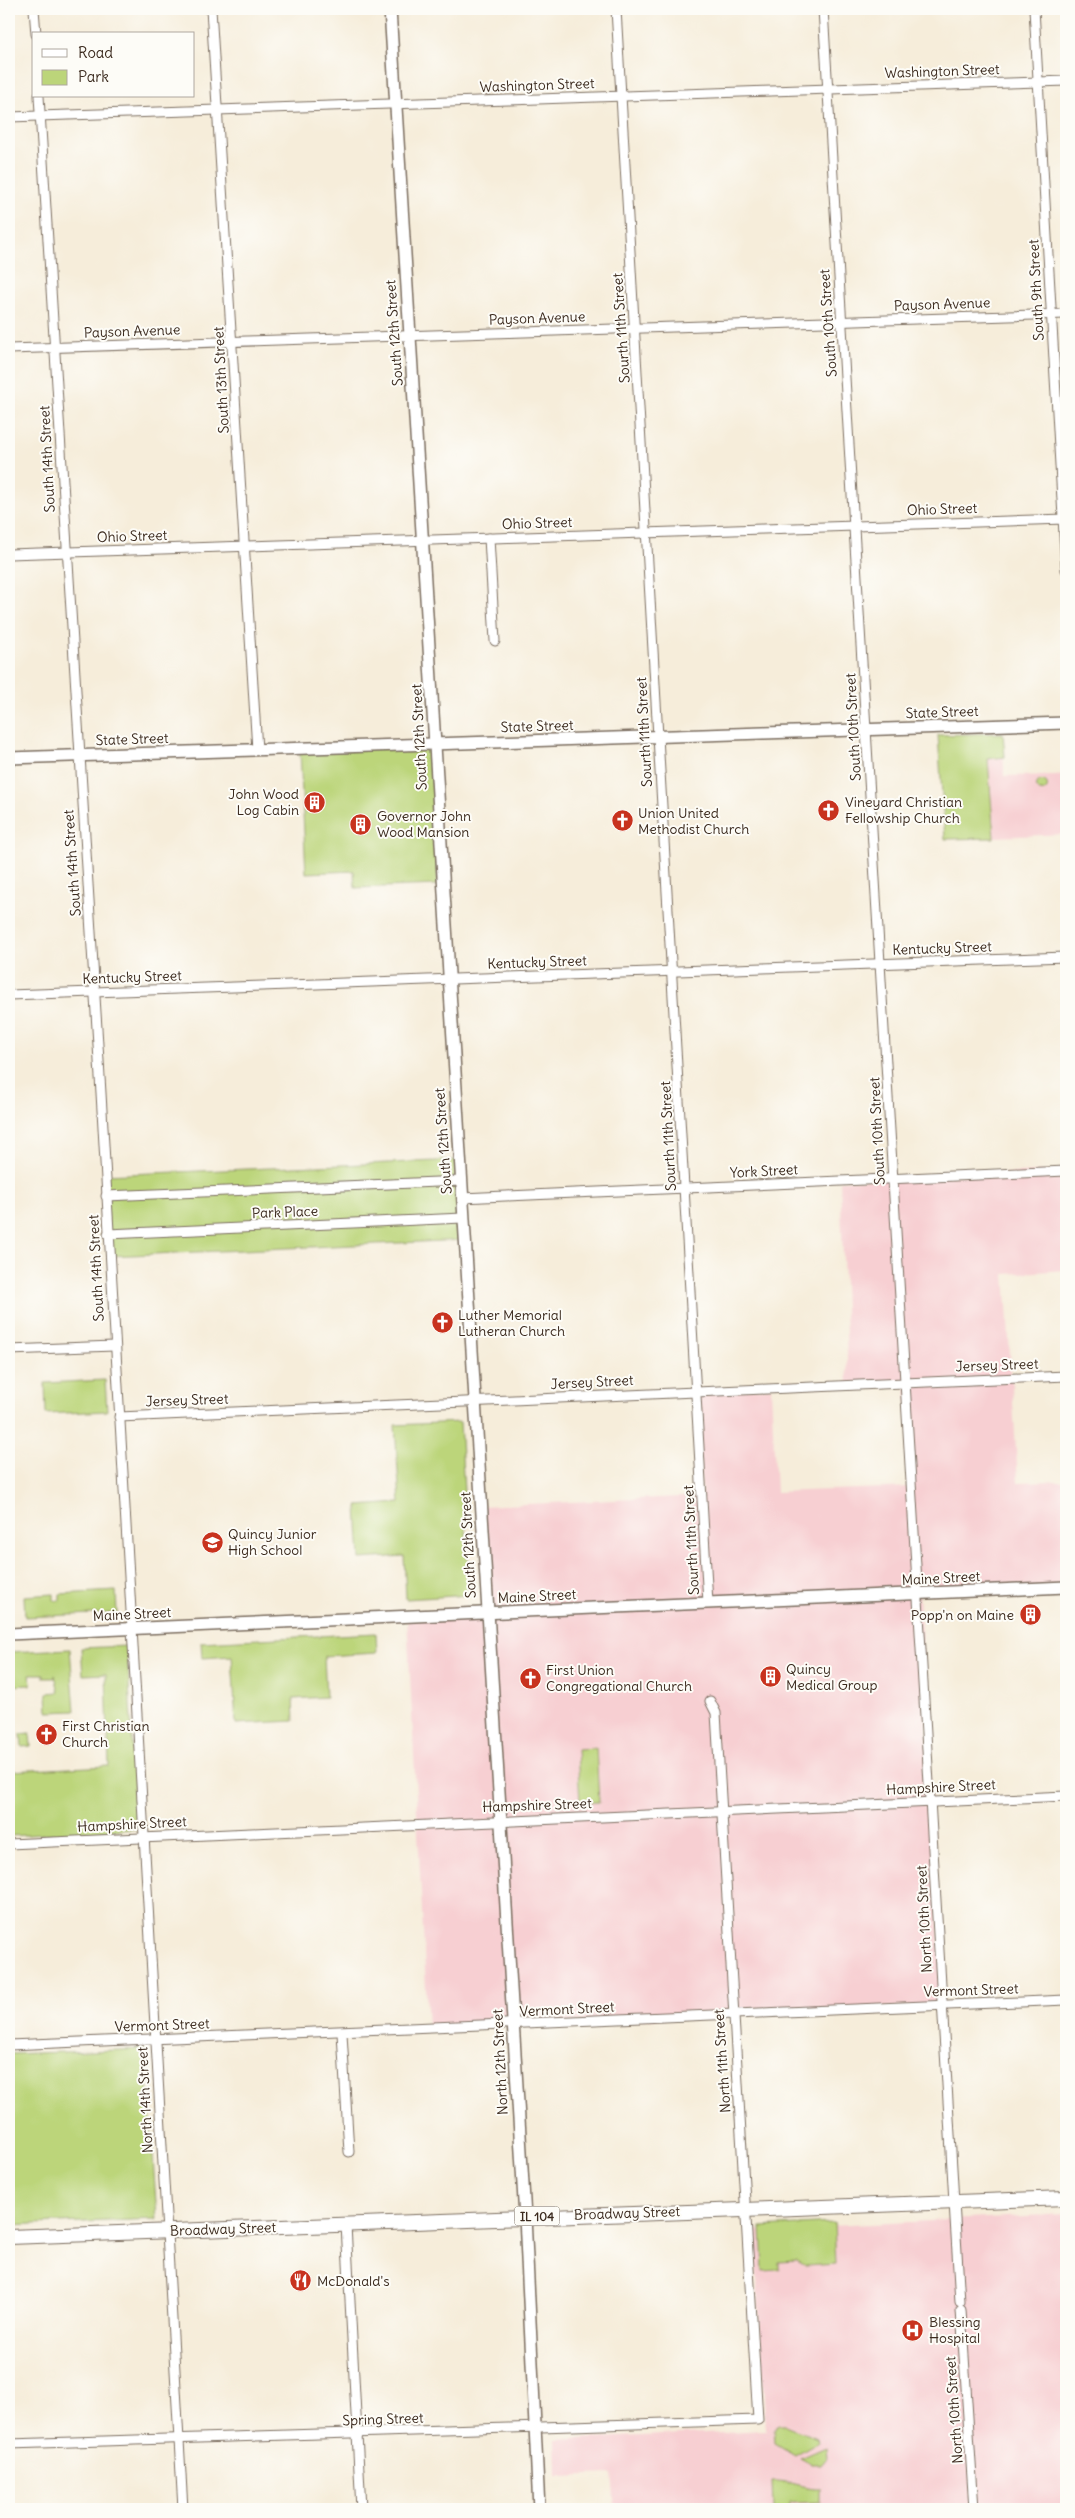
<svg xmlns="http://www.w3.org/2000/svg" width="1075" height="2518" font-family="Delius,sans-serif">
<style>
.built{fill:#f7cfd2}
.green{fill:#bcd57a;stroke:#7c804c}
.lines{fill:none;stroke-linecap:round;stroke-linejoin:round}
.minor-casing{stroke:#7c6e60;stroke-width:11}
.tertiary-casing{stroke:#7c6e60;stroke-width:14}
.primary-casing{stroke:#7c6e60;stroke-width:16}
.minor{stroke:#fff;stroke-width:9}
.tertiary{stroke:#fff;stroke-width:11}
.primary{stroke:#fff;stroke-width:14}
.labels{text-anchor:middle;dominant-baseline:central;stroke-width:4;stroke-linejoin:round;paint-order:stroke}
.shield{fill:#fdfcf7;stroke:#75695f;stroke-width:1}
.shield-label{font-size:12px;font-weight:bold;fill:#3b2a1e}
.street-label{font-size:14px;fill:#3b2a1e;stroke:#fdfcf7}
.poi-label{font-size:14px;fill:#3b2a1e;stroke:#fdfcf7;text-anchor:start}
</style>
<rect width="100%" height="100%" fill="#fdfcf7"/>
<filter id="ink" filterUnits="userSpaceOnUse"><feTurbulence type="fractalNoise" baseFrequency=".02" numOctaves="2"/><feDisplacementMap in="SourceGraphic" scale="10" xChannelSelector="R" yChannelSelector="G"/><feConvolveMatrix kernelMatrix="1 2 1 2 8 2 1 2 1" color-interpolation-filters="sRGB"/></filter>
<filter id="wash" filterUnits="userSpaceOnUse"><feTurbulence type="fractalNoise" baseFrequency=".0096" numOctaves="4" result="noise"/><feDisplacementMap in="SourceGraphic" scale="20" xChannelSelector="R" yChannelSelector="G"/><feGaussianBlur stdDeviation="1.12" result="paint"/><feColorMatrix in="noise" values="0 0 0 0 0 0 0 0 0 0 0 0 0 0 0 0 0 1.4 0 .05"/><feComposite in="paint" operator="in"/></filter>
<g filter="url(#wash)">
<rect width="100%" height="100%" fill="#f6edda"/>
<g class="built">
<polygon points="1003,733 1004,776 1065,775 1066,834 945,839 938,735"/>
<polygon points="1066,1171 1066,1270 1005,1274 1018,1482 1066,1481 1066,1587 919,1594 943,2005 428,2029 407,1617 487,1613 481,1506 702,1496 696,1392 771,1388 776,1492 912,1487 906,1383 848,1385 840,1181"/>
<polygon points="1066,2214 1066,2509 615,2509 612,2474 557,2476 556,2440 766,2430 754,2230"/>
</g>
<g class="green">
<polygon points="1003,733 1005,757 988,759 994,838 945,839 938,735"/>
<polygon points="432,746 438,885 355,888 354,871 306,873 300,752"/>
<circle cx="1042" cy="786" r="5.5"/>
<polygon points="460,1160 465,1240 109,1256 105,1175"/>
<polygon points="105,1380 107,1411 46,1414 45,1383"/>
<polygon points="460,1422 470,1595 406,1599 404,1556 360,1559 357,1506 400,1503 395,1425"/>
<polygon points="116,1591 117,1613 25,1617 24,1596 54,1594 54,1601 60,1600 60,1594"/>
<polygon points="376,1633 377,1653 324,1656 326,1697 293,1699 294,1721 236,1724 232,1656 202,1658 201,1642"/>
<polygon points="127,1646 137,1829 9,1836 9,1771 109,1766 106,1674 83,1675 81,1648"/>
<polygon points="70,1649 75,1711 48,1712 47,1693 59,1692 55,1675 55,1678 44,1678 44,1674 30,1674 31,1685 9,1686 9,1652"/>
<polygon points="30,1733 31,1746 22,1747 21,1734"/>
<polygon points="596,1748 599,1802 580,1803 577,1749"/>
<polygon points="146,2049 157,2219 9,2225 9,2054"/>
<polygon points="834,2223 836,2264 806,2266 797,2261 779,2262 779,2269 763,2270 761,2227"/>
<polygon points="778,2425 784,2425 816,2438 817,2442 795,2455 775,2443 774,2430"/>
<polygon points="826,2447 827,2457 821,2464 812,2464 801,2458"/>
<path d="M772 2481C789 2480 803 2489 821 2488V2502L789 2503V2509H773Z"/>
</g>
</g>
<g filter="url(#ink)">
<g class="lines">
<defs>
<g id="minor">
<polyline points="34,9 36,34"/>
<polyline points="211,9 257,750"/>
<polyline points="616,9 708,1603"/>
<polyline points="823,9 960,2302"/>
<polyline points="1034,9 1066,570"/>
<polyline points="39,96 101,1093 183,2509"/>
<polyline points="9,117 1066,81"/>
<polyline points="9,349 1066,314"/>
<polyline points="489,538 495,641"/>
<polyline points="9,554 1066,519"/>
<polyline points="9,995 1066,957"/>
<polyline points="106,1196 461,1181"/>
<polyline points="462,1198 1066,1171"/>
<polyline points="108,1234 463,1218"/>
<polyline points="9,1350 114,1346"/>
<polyline points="119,1417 1066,1376"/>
<polyline points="9,1844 1066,1796"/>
<polyline points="342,2033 349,2152"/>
<polyline points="9,2045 1066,2000"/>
<polyline points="346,2225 361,2509"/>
<polyline points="961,2310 974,2509"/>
<polyline points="9,2444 758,2420 716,1713 710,1701"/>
</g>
<g id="tertiary">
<polyline points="390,9 525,2217 539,2509"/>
<polyline points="9,758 1066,723"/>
<polyline points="9,1634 1066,1587"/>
</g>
<polyline id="primary" points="9,2237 1066,2198"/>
</defs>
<use href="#minor" class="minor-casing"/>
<use href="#tertiary" class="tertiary-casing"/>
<use href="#primary" class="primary-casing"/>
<use href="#minor" class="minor"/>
<use href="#tertiary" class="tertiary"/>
<use href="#primary" class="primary"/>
</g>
</g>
<defs>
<symbol id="building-disc" viewBox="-11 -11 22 22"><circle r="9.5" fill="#c8321e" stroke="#fdfcf7"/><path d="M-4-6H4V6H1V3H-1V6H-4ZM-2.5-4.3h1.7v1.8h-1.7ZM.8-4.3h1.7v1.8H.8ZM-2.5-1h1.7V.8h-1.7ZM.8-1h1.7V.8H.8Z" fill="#fff"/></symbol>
<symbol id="church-disc" viewBox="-11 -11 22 22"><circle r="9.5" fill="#c8321e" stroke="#fdfcf7"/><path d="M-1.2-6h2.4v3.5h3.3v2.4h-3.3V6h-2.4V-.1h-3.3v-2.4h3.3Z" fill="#fff"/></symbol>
<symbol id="school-disc" viewBox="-11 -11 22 22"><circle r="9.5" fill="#c8321e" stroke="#fdfcf7"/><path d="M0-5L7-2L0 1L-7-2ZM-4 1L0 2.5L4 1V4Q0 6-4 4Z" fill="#fff"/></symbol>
<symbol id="restaurant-disc" viewBox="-11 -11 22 22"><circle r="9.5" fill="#c8321e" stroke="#fdfcf7"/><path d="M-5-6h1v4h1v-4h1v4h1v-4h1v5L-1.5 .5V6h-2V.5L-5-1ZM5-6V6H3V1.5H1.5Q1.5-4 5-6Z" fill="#fff"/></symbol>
<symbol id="hospital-disc" viewBox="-11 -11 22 22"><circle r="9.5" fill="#c8321e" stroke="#fdfcf7"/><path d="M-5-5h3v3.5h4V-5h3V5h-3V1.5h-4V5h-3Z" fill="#fff"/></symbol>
</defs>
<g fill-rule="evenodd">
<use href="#building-disc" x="302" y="790" width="25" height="25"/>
<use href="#church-disc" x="816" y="798" width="25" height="25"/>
<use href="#church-disc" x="610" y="808" width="25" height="25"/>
<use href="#building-disc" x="348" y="812" width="25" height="25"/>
<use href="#church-disc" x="430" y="1310" width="25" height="25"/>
<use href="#school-disc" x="200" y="1530" width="25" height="25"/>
<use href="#building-disc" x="1018" y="1602" width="25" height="25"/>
<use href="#building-disc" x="758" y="1664" width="25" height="25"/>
<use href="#church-disc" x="518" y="1666" width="25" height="25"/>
<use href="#church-disc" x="34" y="1722" width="25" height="25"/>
<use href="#restaurant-disc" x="288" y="2268" width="25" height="25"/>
<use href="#hospital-disc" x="900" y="2318" width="25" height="25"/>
</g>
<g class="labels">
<rect class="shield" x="514.5" y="2206.5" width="45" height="19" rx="4"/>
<g class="shield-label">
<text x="537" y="2216">IL 104</text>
</g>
<g class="street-label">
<text transform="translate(942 71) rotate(-2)">Washington Street</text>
<text transform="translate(537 85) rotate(-2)">Washington Street</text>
<text transform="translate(1036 290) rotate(-93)">South 9th Street</text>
<text transform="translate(942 304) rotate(-2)">Payson Avenue</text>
<text transform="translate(537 318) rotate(-2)">Payson Avenue</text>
<text transform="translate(828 323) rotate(-94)">South 10th Street</text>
<text transform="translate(621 328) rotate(-94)">Sourth 11th Street</text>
<text transform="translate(132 331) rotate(-2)">Payson Avenue</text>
<text transform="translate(394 333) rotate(-94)">South 12th Street</text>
<text transform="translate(221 380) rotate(-93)">South 13th Street</text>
<text transform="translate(47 459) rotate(-93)">South 14th Street</text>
<text transform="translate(942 509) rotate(-2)">Ohio Street</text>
<text transform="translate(537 523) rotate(-2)">Ohio Street</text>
<text transform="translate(132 536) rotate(-2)">Ohio Street</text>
<text transform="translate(942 712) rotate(-2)">State Street</text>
<text transform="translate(537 726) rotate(-2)">State Street</text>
<text transform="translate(853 727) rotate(-93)">South 10th Street</text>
<text transform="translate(644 732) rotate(-93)">Sourth 11th Street</text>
<text transform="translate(419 737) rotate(-93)">South 12th Street</text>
<text transform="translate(132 739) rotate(-2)">State Street</text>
<text transform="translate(72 863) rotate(-94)">South 14th Street</text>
<text transform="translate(942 948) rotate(-2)">Kentucky Street</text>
<text transform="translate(537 962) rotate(-2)">Kentucky Street</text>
<text transform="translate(132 977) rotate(-2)">Kentucky Street</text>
<text transform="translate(877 1131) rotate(-93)">South 10th Street</text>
<text transform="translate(668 1136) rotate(-93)">Sourth 11th Street</text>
<text transform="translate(443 1141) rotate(-94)">South 12th Street</text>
<text transform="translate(764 1171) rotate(-3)">York Street</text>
<text transform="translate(285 1212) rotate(-2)">Park Place</text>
<text transform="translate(96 1268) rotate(-93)">South 14th Street</text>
<text transform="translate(997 1365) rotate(-2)">Jersey Street</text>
<text transform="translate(592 1382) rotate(-3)">Jersey Street</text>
<text transform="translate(187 1400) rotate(-2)">Jersey Street</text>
<text transform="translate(691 1540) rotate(-93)">Sourth 11th Street</text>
<text transform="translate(468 1545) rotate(-93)">South 12th Street</text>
<text transform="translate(941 1578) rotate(-3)">Maine Street</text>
<text transform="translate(537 1596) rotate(-3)">Maine Street</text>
<text transform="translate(132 1614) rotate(-3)">Maine Street</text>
<text transform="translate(941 1787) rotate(-3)">Hampshire Street</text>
<text transform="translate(537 1805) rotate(-2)">Hampshire Street</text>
<text transform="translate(132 1824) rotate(-3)">Hampshire Street</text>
<text transform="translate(924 1919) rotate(-93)">North 10th Street</text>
<text transform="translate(971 1990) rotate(-2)">Vermont Street</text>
<text transform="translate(567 2009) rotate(-3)">Vermont Street</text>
<text transform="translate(162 2025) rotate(-2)">Vermont Street</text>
<text transform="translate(722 2061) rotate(-94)">North 11th Street</text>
<text transform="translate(500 2062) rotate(-93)">North 12th Street</text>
<text transform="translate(145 2100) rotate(-93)">North 14th Street</text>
<text transform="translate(627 2213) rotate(-2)">Broadway Street</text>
<text transform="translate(223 2229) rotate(-2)">Broadway Street</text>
<text transform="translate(954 2410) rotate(-94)">North 10th Street</text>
<text transform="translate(383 2419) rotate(-2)">Spring Street</text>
</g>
<g class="poi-label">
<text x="299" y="794" text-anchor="end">John Wood<tspan x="299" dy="16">Log Cabin</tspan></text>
<text x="845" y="802">Vineyard Christian<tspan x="845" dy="16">Fellowship Church</tspan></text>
<text x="638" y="813">Union United<tspan x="638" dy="16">Methodist Church</tspan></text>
<text x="377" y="816">Governor John<tspan x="377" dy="16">Wood Mansion</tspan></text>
<text x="458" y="1315">Luther Memorial<tspan x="458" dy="16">Lutheran Church</tspan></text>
<text x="228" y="1534">Quincy Junior<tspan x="228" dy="16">High School</tspan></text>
<text x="1014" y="1615" text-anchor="end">Popp'n on Maine</text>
<text x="786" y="1669">Quincy<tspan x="786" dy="16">Medical Group</tspan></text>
<text x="546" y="1670">First Union<tspan x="546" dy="16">Congregational Church</tspan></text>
<text x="62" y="1726">First Christian<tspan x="62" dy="16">Church</tspan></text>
<text x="317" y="2281">McDonald's</text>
<text x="929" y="2322">Blessing<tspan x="929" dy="16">Hospital</tspan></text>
</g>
</g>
<rect width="1075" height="2518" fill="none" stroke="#fdfcf7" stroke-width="30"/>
<rect x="32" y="32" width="162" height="65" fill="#fdfcf7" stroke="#afa8a0"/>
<rect x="42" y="49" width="25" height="8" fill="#ffffff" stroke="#afa8a0"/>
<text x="78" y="58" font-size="15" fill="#3b2a1e">Road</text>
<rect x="42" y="70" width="25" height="15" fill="#bcd57a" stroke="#afa8a0"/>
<text x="78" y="82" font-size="15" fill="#3b2a1e">Park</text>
</svg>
